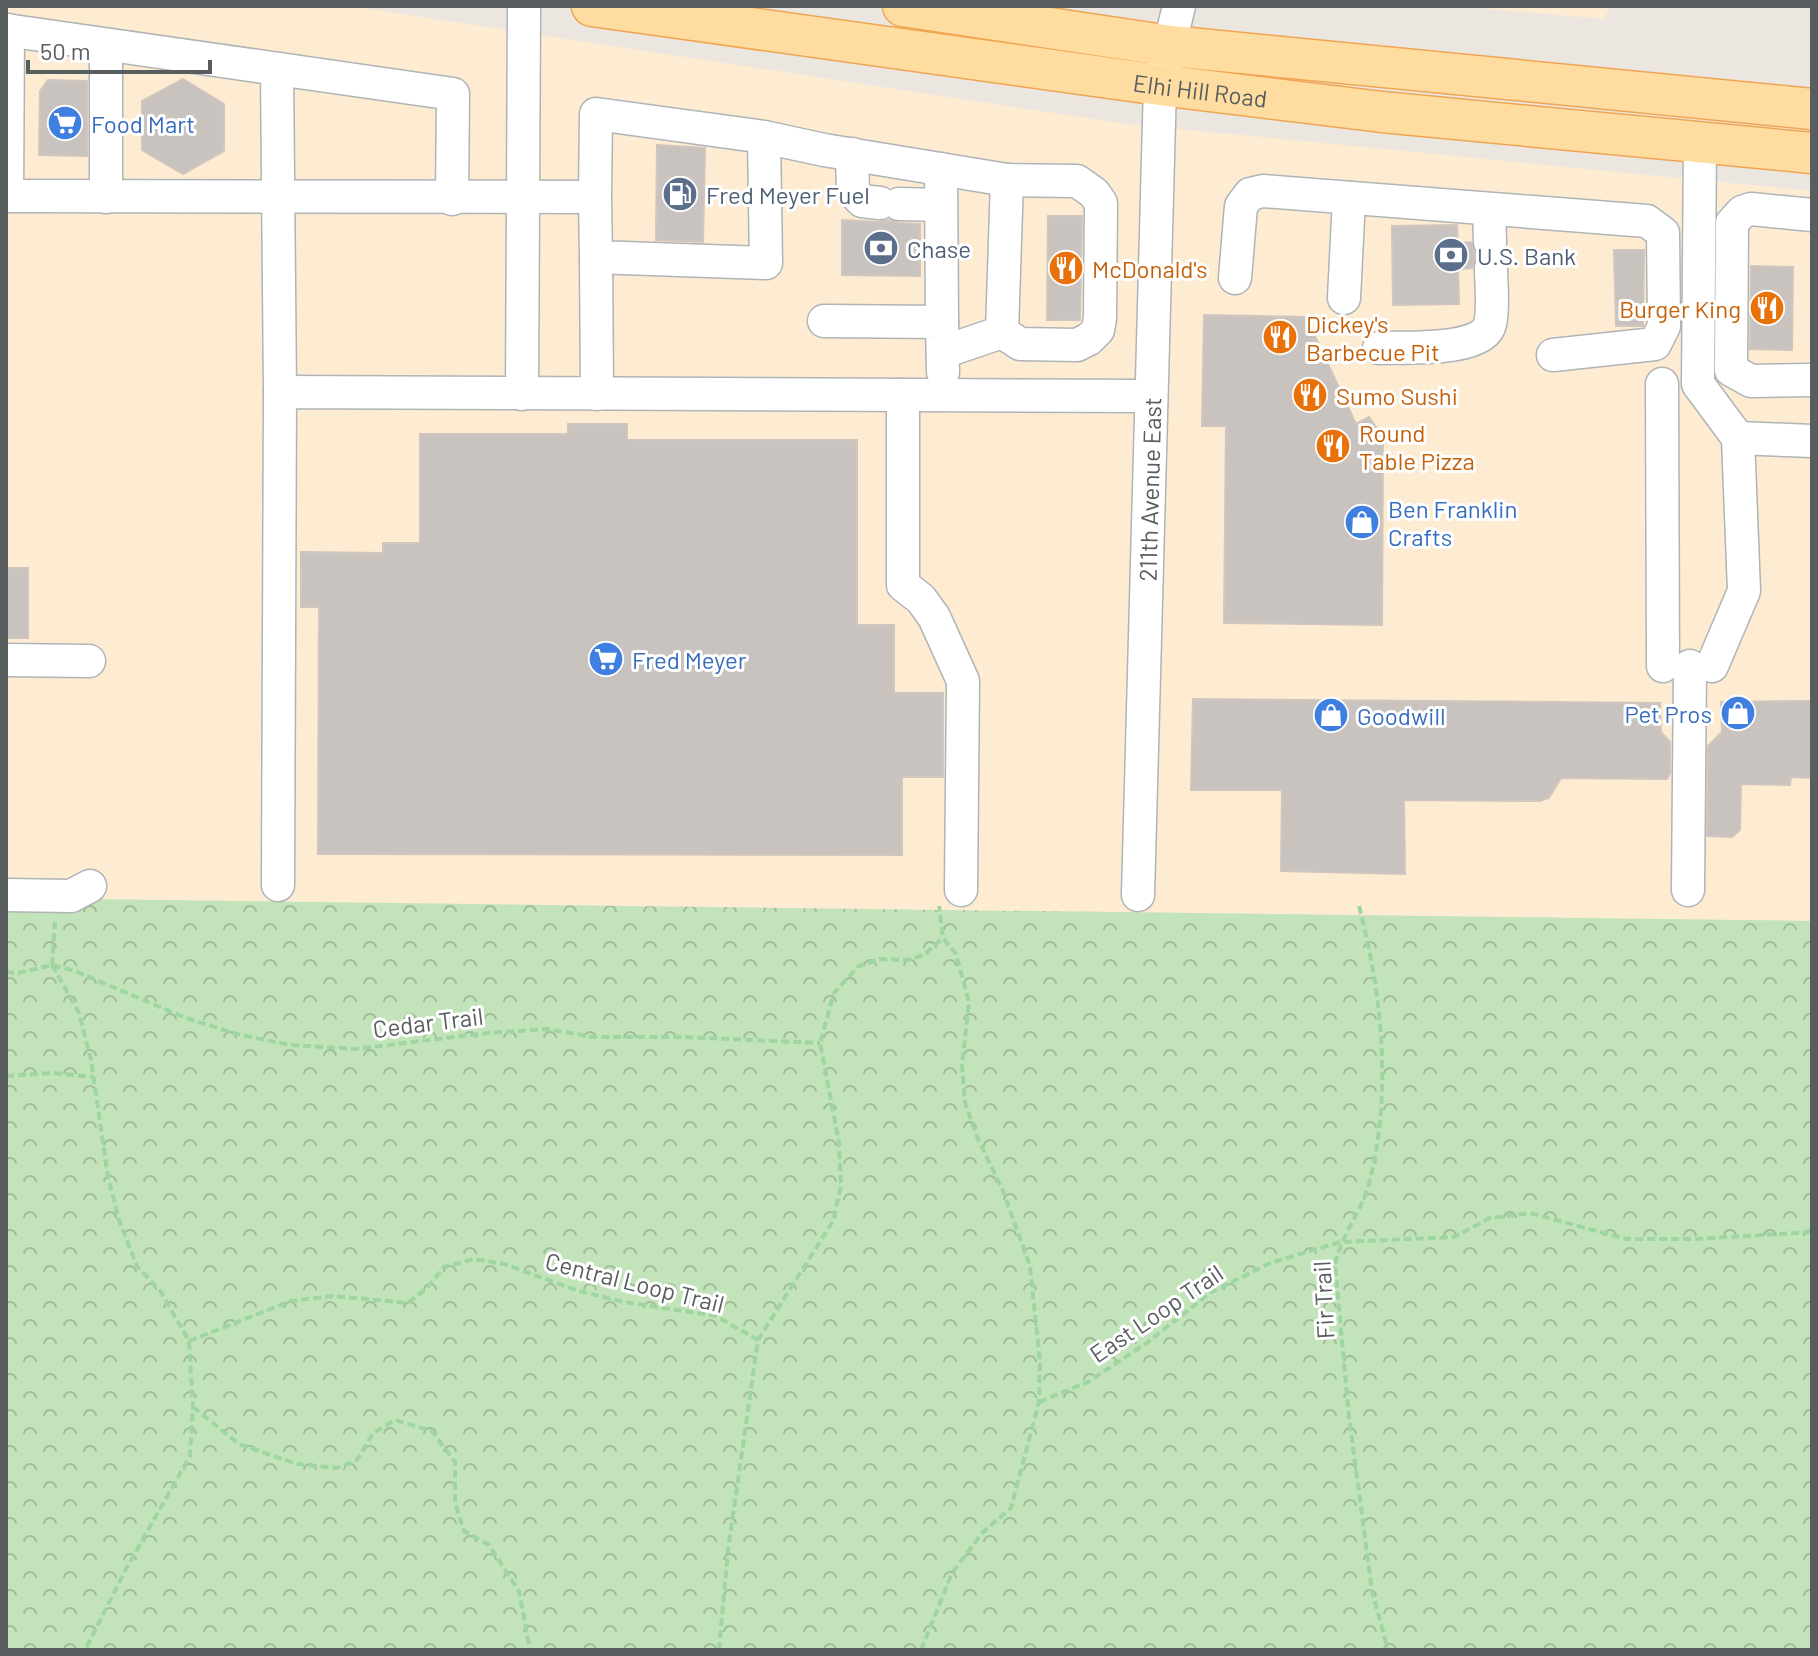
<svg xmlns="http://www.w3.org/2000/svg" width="1818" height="1656" font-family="Barlow,sans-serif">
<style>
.commercial{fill:#fdebd2}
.forest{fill:url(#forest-crowns)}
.building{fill:#c8c3be;stroke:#d0c6be;stroke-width:2}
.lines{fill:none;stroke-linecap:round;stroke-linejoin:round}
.minor-casing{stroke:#b0b4b7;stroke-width:35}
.major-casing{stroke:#f0a553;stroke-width:43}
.path{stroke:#9ed5a1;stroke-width:4;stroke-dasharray:8 4;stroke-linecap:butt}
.minor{stroke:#fff;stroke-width:32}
.major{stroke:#ffdda1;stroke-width:40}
.labels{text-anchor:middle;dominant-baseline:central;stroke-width:6;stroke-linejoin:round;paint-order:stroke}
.street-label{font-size:24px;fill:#585d60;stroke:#fff}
.shop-label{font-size:24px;fill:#366cbe;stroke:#fff;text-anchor:start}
.service-label{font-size:24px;fill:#4e5e75;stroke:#fff;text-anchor:start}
.food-label{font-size:24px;fill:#c56008;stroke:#fff;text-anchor:start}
</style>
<defs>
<pattern id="forest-crowns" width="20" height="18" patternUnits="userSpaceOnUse" patternTransform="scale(2)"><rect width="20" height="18" fill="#c3e4bb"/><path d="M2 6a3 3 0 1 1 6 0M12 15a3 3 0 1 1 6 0" fill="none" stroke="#a1bc9b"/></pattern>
</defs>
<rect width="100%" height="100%" fill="#ebe6df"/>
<g class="commercial">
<polygon points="6,6 350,6 1120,123 1812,191 1812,921 6,898"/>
<polygon points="1452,6 1611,6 1604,19"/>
</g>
<polygon class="forest" points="6,898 1812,921 1812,1650 6,1650"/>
<g class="building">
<polygon points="183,79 224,104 224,151 183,174 142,150 142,101"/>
<polygon points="48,80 87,81 87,156 39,155 40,91"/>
<polygon points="657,145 705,148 703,242 656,240"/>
<polygon points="1048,216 1082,216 1080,320 1047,320"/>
<polygon points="842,220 878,222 889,220 899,223 920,224 920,276 842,275"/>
<polygon points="1457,225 1458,243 1471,242 1477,256 1472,268 1458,269 1459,304 1393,305 1392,226"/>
<polygon points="1614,250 1644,250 1643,326 1616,326"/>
<polygon points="1751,266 1793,267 1792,350 1750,349"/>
<polygon points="1204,315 1306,317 1356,424 1369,417 1383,437 1382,625 1224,623 1226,426 1202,426"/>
<polygon points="568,424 627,424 627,440 857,440 857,625 894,625 894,693 943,693 943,777 902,777 902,855 318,854 319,607 301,607 301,552 383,553 383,543 420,543 420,434 568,434"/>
<rect x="6" y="568" width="22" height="70"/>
<polygon points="1193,699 1660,703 1661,732 1670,742 1670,773 1667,779 1561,778 1549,798 1540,801 1404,800 1405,874 1281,871 1282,790 1191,790"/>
<polygon points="1812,701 1812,778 1791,777 1790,785 1741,784 1740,830 1732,837 1707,836 1708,746 1722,732 1721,702"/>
</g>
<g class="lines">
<defs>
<g id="minor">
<polyline points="6,30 453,94 452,199"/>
<polyline points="277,69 280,392"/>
<polyline points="764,137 824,150 1007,180 1002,332 943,352"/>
<polyline points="1700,144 1698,384 1738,438 1744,591 1712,666"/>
<polyline points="852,154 853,192 862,201 880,203"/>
<polyline points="941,169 942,322"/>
<polyline points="6,196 595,197 596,257 766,263 764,137 596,114 595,197"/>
<polyline points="7,196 8,30"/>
<polyline points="106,197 106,45"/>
<polyline points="899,204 941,205"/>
<polyline points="1489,209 1490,242"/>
<polyline points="1812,215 1751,209 1742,212 1732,223 1731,370 1751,381 1812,380"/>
<polyline points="596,257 597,394"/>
<polyline points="1235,278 1241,206 1250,194 1263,191 1647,221 1663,233 1664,326 1655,344 1553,355"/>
<polyline points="1344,298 1349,198"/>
<polyline points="824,321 942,322 943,372"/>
<polyline points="1002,332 1020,344 1077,345 1089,339 1098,330 1100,318 1101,203 1094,193 1077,181 1007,180"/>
<path d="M1379 348C1404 347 1484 352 1490 324 1494 307 1491 285 1491 268"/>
<polyline points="1662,384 1663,666"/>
<polyline points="522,394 524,6"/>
<polyline points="903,395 903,585 921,599 934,617 963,681 961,890"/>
<polyline points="1738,438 1812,441"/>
<polyline points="6,660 89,661"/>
<polyline points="278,885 280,392 1151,396"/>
<polyline points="1688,890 1690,666"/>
<polyline points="6,895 71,896 90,886"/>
<path id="s1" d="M1138 895 1160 85 1179 6"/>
</g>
<g id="major">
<path id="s2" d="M592 6 1160 85 1382 112 1812 153"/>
<polyline points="903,6 1170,46 1812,109"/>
</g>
</defs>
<use href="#minor" class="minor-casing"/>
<use href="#major" class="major-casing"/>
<g class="path">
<path d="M1359 906C1382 995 1392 1090 1370 1180 1363 1210 1342 1233 1335 1264L1349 1417 1372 1591 1388 1650"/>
<polyline points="52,965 79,1013 91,1060 108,1177 119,1220 137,1266 161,1292 189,1341 193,1407 190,1456 126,1569 85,1650"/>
<polyline points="52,965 55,922"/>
<polyline points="6,972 18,973 52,965 75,971 186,1018 237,1034 290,1045 355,1049 488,1033 547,1029 594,1037 684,1037 820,1043"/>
<polyline points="6,1076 53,1073 93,1077"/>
<polyline points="189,1341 291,1301 333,1296 408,1303 427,1288 444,1267 474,1259 504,1264 579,1291 624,1302 716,1316 758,1340"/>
<polyline points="1039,1402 1088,1382 1148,1342 1210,1293 1270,1263 1340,1242 1454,1237 1490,1218 1530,1213 1626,1239 1696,1239 1812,1232"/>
<polyline points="193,1407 239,1444 297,1464 337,1468 357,1460 373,1433 395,1420 432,1431 455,1462 455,1503 464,1531 489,1545 519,1591 530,1650"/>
<polyline points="719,1650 728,1550 758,1340 833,1221 841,1186 839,1143 820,1043 834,993 859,966 880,959 907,960 924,955 943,938"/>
<polyline points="921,1650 952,1573 983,1532 1011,1508 1039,1402 1040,1362 1030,1266 1003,1191 978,1139 965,1103 962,1065 969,1002 956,954 943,938 939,906"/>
</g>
<use href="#minor" class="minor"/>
<use href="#major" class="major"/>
</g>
<defs>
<symbol id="supermarket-disc" viewBox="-11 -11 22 22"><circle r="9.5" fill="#3f7fe0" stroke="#fff"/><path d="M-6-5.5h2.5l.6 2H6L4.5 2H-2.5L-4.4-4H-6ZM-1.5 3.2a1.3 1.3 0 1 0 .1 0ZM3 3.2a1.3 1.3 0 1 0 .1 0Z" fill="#fff"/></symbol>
<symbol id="fuel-disc" viewBox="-11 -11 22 22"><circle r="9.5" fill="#5c6f8a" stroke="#fff"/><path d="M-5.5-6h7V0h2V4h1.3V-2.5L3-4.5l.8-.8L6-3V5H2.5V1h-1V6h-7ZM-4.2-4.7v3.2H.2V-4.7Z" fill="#fff"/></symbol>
<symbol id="bank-disc" viewBox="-11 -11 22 22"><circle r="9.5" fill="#5c6f8a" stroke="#fff"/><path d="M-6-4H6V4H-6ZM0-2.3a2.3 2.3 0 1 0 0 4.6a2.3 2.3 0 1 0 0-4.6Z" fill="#fff"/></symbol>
<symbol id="restaurant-disc" viewBox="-11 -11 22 22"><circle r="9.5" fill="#e8710a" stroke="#fff"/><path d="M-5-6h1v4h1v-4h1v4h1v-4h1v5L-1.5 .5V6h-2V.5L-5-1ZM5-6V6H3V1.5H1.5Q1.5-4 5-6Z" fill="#fff"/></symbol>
<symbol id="shop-disc" viewBox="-11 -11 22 22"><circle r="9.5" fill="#3f7fe0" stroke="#fff"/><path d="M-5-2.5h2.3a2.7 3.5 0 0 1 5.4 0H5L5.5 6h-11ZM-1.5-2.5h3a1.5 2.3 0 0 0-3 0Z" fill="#fff"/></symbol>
</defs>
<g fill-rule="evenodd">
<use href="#supermarket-disc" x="45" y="103" width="40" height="40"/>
<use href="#fuel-disc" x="660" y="174" width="40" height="40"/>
<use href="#bank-disc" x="861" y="228" width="40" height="40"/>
<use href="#bank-disc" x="1431" y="235" width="40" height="40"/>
<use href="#restaurant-disc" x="1046" y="248" width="40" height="40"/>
<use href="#restaurant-disc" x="1747" y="288" width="40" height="40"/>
<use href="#restaurant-disc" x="1260" y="317" width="40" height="40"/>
<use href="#restaurant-disc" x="1290" y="375" width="40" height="40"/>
<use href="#restaurant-disc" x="1313" y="426" width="40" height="40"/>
<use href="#shop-disc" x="1342" y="502" width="40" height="40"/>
<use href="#supermarket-disc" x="586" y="639" width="40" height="40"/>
<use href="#shop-disc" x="1718" y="693" width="40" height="40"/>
<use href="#shop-disc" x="1311" y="695" width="40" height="40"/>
</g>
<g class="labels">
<g class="street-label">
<text stroke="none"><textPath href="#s2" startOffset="614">Elhi Hill Road</textPath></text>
<text stroke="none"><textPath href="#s1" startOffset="406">211th Avenue East</textPath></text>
<text transform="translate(428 1022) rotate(-7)">Cedar Trail</text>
<text transform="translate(635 1282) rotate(14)">Central Loop Trail</text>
<text transform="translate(1323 1300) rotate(-93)">Fir Trail</text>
<text transform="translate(1156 1313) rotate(-34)">East Loop Trail</text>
</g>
<g class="shop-label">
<text x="91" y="123">Food Mart</text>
<text x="1388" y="508">Ben Franklin<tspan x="1388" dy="28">Crafts</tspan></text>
<text x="632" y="659">Fred Meyer</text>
<text x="1712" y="713" text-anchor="end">Pet Pros</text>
<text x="1357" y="715">Goodwill</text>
</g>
<g class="service-label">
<text x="706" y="194">Fred Meyer Fuel</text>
<text x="907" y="248">Chase</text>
<text x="1477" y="255">U.S. Bank</text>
</g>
<g class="food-label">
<text x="1092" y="268">McDonald's</text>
<text x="1741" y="308" text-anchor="end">Burger King</text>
<text x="1306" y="323">Dickey's<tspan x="1306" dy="28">Barbecue Pit</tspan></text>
<text x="1336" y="395">Sumo Sushi</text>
<text x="1359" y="432">Round<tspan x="1359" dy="28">Table Pizza</tspan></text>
</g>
</g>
<rect width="1818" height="1656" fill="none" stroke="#585d60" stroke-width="16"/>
<path d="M28 60v12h182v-12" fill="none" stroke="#585d60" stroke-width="4"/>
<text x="40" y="60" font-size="24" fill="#585d60" stroke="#ffffff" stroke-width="6" paint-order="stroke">50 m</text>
</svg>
